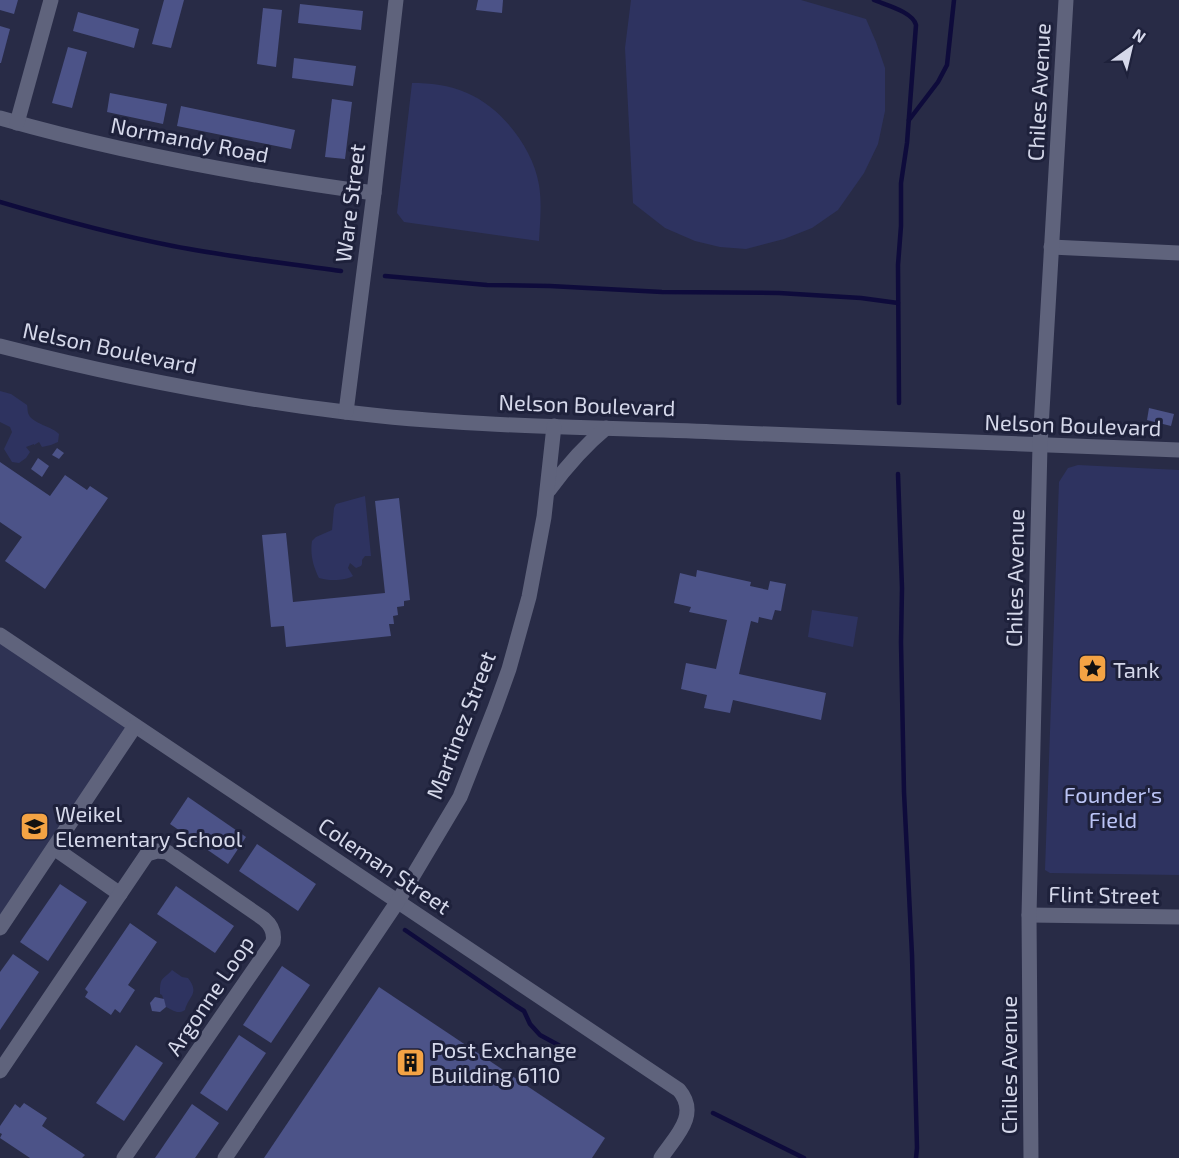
<svg xmlns="http://www.w3.org/2000/svg" width="1179" height="1158" font-family="'Exo 2',sans-serif">
<style>
.built{fill:#2f3354}
.green{fill:#2e3360}
.lines{fill:none;stroke-linecap:round;stroke-linejoin:round}
.stream{stroke:#0e0b3b;stroke-width:4.5}
.building{fill:#4c5388}
.minor{stroke:#5f637c;stroke-width:15}
.labels{text-anchor:middle;dominant-baseline:central;stroke-width:6;stroke-linejoin:round;paint-order:stroke}
.street-label{font-size:22px;fill:#d5d8ea;stroke:#1e213b}
.poi-label{font-size:22px;fill:#d5d8ea;stroke:#1e213b;text-anchor:start}
.park-label{font-size:22px;fill:#bbc4f5;stroke:#1e213b}
</style>
<rect width="100%" height="100%" fill="#282b46"/>
<polygon class="built" points="0,635 135,726 0,927"/>
<g class="green">
<polygon points="631,0 801,0 866,19 876,42 885,68 885,111 878,144 864,173 838,210 812,228 784,239 746,249 720,247 695,241 665,228 633,203 625,48"/>
<path d="M412 83C430 83 449 85 467 93 501 107 533 148 539 185 542 203 540 223 539 241L404 222 397 213Z"/>
<path d="M0 391 11 394 27 405C28 408 27 412 29 415 32 423 53 427 59 434L58 442 51 445 42 447 39 442 34 445V444L26 447 30 452 26 458 19 463 12 462 4 449 12 432 10 427 0 422Z"/>
<polygon points="1078,465 1179,470 1179,875 1050,873 1045,870 1059,482 1068,468"/>
<path d="M365 496 371 556H365L362 560V564L361 566 356 568 350 563 348 568 353 576C345 581 328 581 319 578 313 566 310 554 312 541L316 537 332 530 334 508 336 504Z"/>
<polygon points="812,610 858,617 853,647 808,637"/>
<path d="M172 970 182 977 188 978C200 994 189 995 185 1010 177 1015 173 1010 166 1007L162 995 160 994C160 976 162 981 172 970Z"/>
</g>
<g class="lines">
<g class="stream">
<path d="M874 0C886 5 913 12 916 25L907 143 901 183V226L898 265 899 403"/>
<polyline points="909,120 938,82 947,65 954,0"/>
<path d="M0 202C57 219 115 235 173 246 229 257 285 263 341 271"/>
<polyline points="385,276 487,285 550,286 662,292 779,293 861,298 898,303"/>
<polyline points="898,474 902,588 901,642 904,792 912,955 917,1148 916,1158"/>
<polyline points="405,930 516,1006 524,1011 530,1024 540,1035 575,1054"/>
<polyline points="713,1113 804,1158"/>
</g>
</g>
<g class="building">
<polygon points="0,0 18,0 14,14 0,10"/>
<polygon points="164,0 184,0 171,48 152,44"/>
<polygon points="478,0 503,0 502,13 476,10"/>
<polygon points="300,4 363,11 361,30 298,23"/>
<polygon points="263,8 282,10 276,67 257,64"/>
<polygon points="78,12 139,29 134,48 73,31"/>
<polygon points="0,26 10,29 1,63 0,63"/>
<polygon points="68,47 87,52 72,108 52,103"/>
<polygon points="294,58 356,66 353,86 292,78"/>
<polygon points="110,93 167,104 163,124 107,112"/>
<polygon points="332,99 352,102 345,159 325,157"/>
<polygon points="181,106 295,130 291,149 177,126"/>
<polygon points="1149,408 1174,414 1171,426 1147,420"/>
<polygon points="57,448 64,453 59,459 52,455"/>
<polygon points="38,458 49,466 42,477 31,469"/>
<polygon points="0,462 50,496 65,475 87,490 90,486 108,498 45,589 5,561 22,537 0,522"/>
<polygon points="399,498 410,600 404,601 404,606 397,607 398,615 393,616 394,624 389,624 391,636 286,647 284,626 271,627 262,535 286,533 293,602 385,593 375,501"/>
<polygon points="697,570 751,582 750,586 768,590 770,581 786,584 781,611 775,610 772,620 759,617 758,623 751,621 739,674 826,693 821,720 733,700 730,713 704,708 707,695 681,689 686,663 716,669 727,620 689,612 691,607 674,603 680,573 696,577"/>
<polygon points="188,797 246,837 228,864 170,824"/>
<polygon points="257,844 316,884 298,911 239,871"/>
<polygon points="60,884 87,902 48,961 20,942"/>
<polygon points="176,886 234,926 215,953 157,914"/>
<polygon points="130,923 157,942 128,985 135,990 120,1013 115,1009 111,1015 85,997 88,992 85,989"/>
<polygon points="13,954 39,972 0,1030 0,972"/>
<polygon points="282,966 310,985 271,1043 243,1025"/>
<polygon points="379,987 605,1138 592,1158 264,1158"/>
<polygon points="155,997 164,999 166,1007 160,1012 152,1011 150,1003"/>
<polygon points="239,1035 266,1053 227,1111 200,1093"/>
<polygon points="136,1045 163,1063 124,1121 96,1103"/>
<polygon points="24,1103 47,1118 42,1126 85,1155 82,1158 30,1158 0,1138 2,1134 0,1133 0,1126 15,1104 20,1108"/>
<polygon points="192,1104 219,1123 195,1158 155,1158"/>
</g>
<g class="lines">
<g class="minor">
<path d="M0 118C122 153 248 176 374 193"/>
<polyline points="17,123 51,0"/>
<polyline points="1051,247 1179,253"/>
<path d="M0 346C113 375 229 398 345 412 467 427 591 427 714 432 869 439 1024 445 1179 450"/>
<polyline points="346,412 374,193 396,0"/>
<path d="M549 490C566 467 583 447 606 428"/>
<path d="M0 635 679 1090C700 1115 675 1137 661 1158"/>
<polyline points="54,848 120,894"/>
<polyline points="1029,915 1179,917"/>
<polyline points="0,928 135,726"/>
<path d="M0 1071 147 854 157 851 167 852 264 919C271 925 275 932 273 942L124 1158"/>
<polyline points="225,1158 398,901 460,797 495,708 509,669 529,597 544,517 554,426"/>
<polyline points="1031,1158 1029,915 1040,445 1066,0"/>
</g>
</g>
<defs>
<symbol id="sight-square" viewBox="-11 -11 22 22"><rect x="-9" y="-9" width="18" height="18" rx="4" fill="#f4a344" stroke="#1e213b"/><path d="M0-6L1.8-2.2L6-1.7L2.9 1.2L3.7 5.4L0 3.3L-3.7 5.4L-2.9 1.2L-6-1.7L-1.8-2.2Z" fill="#111"/></symbol>
<symbol id="school-square" viewBox="-11 -11 22 22"><rect x="-9" y="-9" width="18" height="18" rx="4" fill="#f4a344" stroke="#1e213b"/><path d="M0-5L7-2L0 1L-7-2ZM-4 1L0 2.5L4 1V4Q0 6-4 4Z" fill="#111"/></symbol>
<symbol id="building-square" viewBox="-11 -11 22 22"><rect x="-9" y="-9" width="18" height="18" rx="4" fill="#f4a344" stroke="#1e213b"/><path d="M-4-6H4V6H1V3H-1V6H-4ZM-2.5-4.3h1.7v1.8h-1.7ZM.8-4.3h1.7v1.8H.8ZM-2.5-1h1.7V.8h-1.7ZM.8-1h1.7V.8H.8Z" fill="#111"/></symbol>
</defs>
<g fill-rule="evenodd">
<use href="#sight-square" x="1076" y="652" width="33" height="33"/>
<use href="#school-square" x="18" y="810" width="33" height="33"/>
<use href="#building-square" x="394" y="1046" width="33" height="33"/>
</g>
<g class="labels">
<g class="street-label">
<text transform="translate(1038 92) rotate(-87)">Chiles Avenue</text>
<text transform="translate(190 139) rotate(11)">Normandy Road</text>
<text transform="translate(349 203) rotate(-83)">Ware Street</text>
<text transform="translate(110 347) rotate(12)">Nelson Boulevard</text>
<text transform="translate(587 404) rotate(2)">Nelson Boulevard</text>
<text transform="translate(1073 424) rotate(2)">Nelson Boulevard</text>
<text transform="translate(1014 578) rotate(-89)">Chiles Avenue</text>
<text transform="translate(460 725) rotate(-69)">Martinez Street</text>
<text transform="translate(385 865) rotate(34)">Coleman Street</text>
<text transform="translate(1104 894) rotate(1)">Flint Street</text>
<text transform="translate(209 995) rotate(-56)">Argonne Loop</text>
<text transform="translate(1008 1065) rotate(-90)">Chiles Avenue</text>
</g>
<g class="poi-label">
<text x="1113" y="669">Tank</text>
<text x="55" y="813">Weikel<tspan x="55" dy="25">Elementary School</tspan></text>
<text x="431" y="1049">Post Exchange<tspan x="431" dy="25">Building 6110</tspan></text>
</g>
<g class="park-label">
<text x="1113" y="794">Founder's<tspan x="1113" dy="25">Field</tspan></text>
</g>
</g>
<g transform="translate(1131 48) rotate(34)" stroke="#1e213b" stroke-width="4.5" paint-order="stroke">
<path d="M0-4.5L10 22L0 15L-10 22Z" fill="#d5d8ea"/>
<text y="-9" font-size="16" font-weight="bold" text-anchor="middle" fill="#d5d8ea">N</text>
</g>
</svg>
